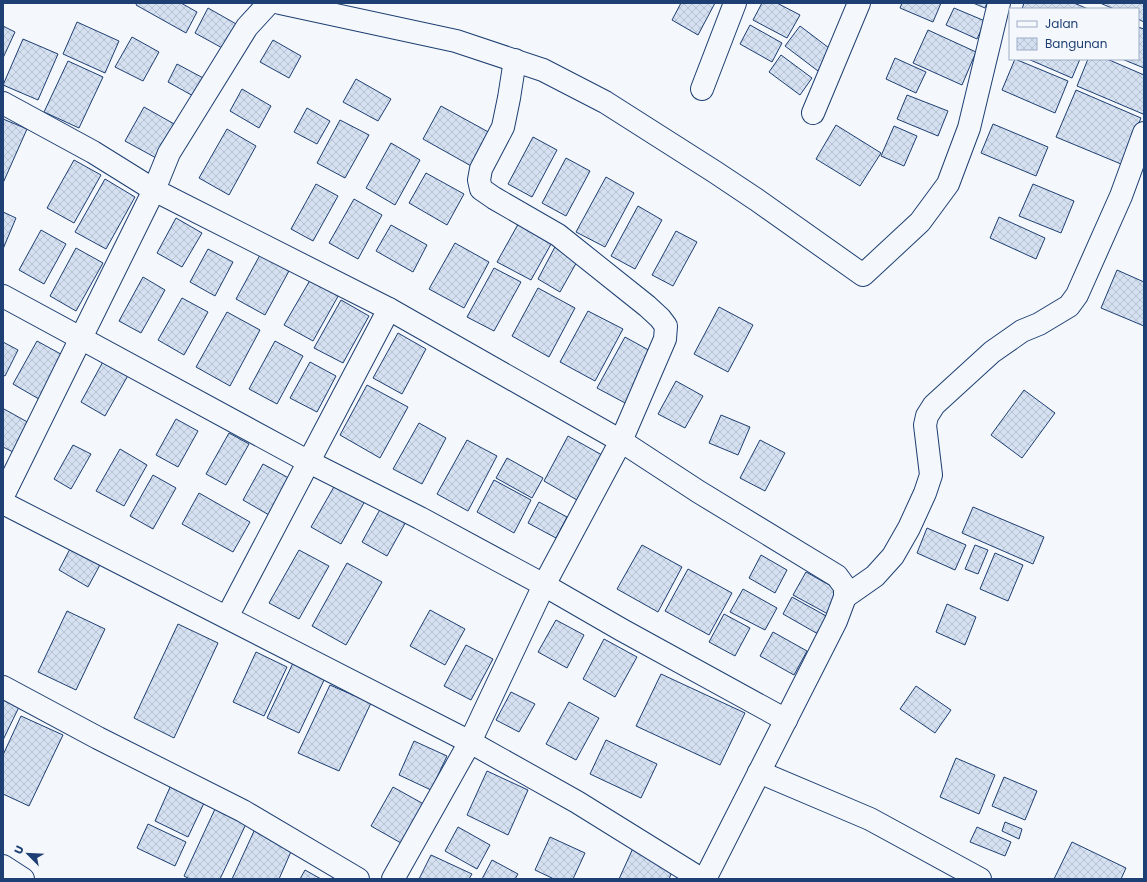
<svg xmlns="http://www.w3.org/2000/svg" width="1147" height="882" font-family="Poppins,sans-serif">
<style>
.building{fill:url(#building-cross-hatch);stroke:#1d3f73}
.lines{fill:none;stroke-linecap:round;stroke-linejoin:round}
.street-casing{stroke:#1d3f73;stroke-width:24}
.street{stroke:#f4f7fb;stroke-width:22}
</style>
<defs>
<pattern id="building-cross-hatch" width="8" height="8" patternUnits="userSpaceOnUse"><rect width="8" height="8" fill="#d5e0f0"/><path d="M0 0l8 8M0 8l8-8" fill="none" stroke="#b6c1d1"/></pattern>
</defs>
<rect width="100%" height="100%" fill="#f4f7fb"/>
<g class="building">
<polygon points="137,3 181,3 197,12 186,33 136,5"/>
<polygon points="681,3 715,3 698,35 672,20"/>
<polygon points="762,3 777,3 800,15 787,38 753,20"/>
<polygon points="902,3 941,3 933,22 900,8"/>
<polygon points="973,3 987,3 985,8"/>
<polygon points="1024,3 1074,3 1088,9 1022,9"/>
<polygon points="1100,3 1144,3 1144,22 1138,19 1138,9 1114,9"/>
<polygon points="208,8 238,25 224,49 195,33"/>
<polygon points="954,8 985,21 977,39 946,25"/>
<polygon points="77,22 119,41 105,73 63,54"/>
<polygon points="750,25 782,43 772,62 740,44"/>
<polygon points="3,26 15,32 3,58"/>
<polygon points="800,26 833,51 818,71 785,46"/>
<polygon points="1138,27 1144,29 1144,68 1122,59 1138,59"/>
<polygon points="928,30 976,52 962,85 913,63"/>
<polygon points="132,37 159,52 143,81 115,67"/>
<polygon points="23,39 58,54 38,100 3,85"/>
<polygon points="273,40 301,56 289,78 260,62"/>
<polygon points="781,55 812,78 800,95 769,72"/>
<polygon points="895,58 926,72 916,93 886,79"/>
<polygon points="1015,59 1068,81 1055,113 1002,90"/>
<polygon points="1028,59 1080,59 1072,78"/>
<polygon points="1088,59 1107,59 1144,75 1144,112 1143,114 1077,86"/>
<polygon points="68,61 103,77 79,128 44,112"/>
<polygon points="177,64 205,79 195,97 168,82"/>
<polygon points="356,79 391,99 378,121 343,102"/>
<polygon points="242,89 271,106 259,128 230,111"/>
<polygon points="1076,90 1141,118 1121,164 1056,137"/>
<polygon points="907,95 948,111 938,136 897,119"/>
<polygon points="441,106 492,134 473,167 423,139"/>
<polygon points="144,107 176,125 158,159 125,141"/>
<polygon points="307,108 330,121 317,144 294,132"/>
<polygon points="3,119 27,129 3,183"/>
<polygon points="340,120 369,135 345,178 317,163"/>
<polygon points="993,124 1048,147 1036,176 981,153"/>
<polygon points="836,125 881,153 860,186 816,159"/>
<polygon points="894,126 917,136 904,166 881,156"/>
<polygon points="227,129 256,146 229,195 199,178"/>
<polygon points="533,137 557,150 532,197 508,184"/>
<polygon points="391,143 420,160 395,205 366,188"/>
<polygon points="566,158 590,171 566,216 542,203"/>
<polygon points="74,160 101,175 74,223 47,208"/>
<polygon points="426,173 464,194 447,225 409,203"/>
<polygon points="606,177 634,193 605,247 576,232"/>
<polygon points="105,179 135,197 106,249 75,232"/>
<polygon points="316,184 338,196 313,241 291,229"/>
<polygon points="1033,184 1074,201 1061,233 1019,216"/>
<polygon points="354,199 382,215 358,259 329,243"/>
<polygon points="638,206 662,220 635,269 611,256"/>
<polygon points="3,212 16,218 3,249"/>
<polygon points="999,217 1045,238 1036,259 990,238"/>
<polygon points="176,218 202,233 182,267 157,253"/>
<polygon points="521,219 555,237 531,280 497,262"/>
<polygon points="391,225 427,245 413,272 376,251"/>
<polygon points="41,230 66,244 44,284 19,270"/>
<polygon points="676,231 697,242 673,286 652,275"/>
<polygon points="455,243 489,262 464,308 429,289"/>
<polygon points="556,245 579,258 560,292 538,279"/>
<polygon points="76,248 103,263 76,311 50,296"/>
<polygon points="208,249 233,262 215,296 190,282"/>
<polygon points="260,255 289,271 265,315 236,299"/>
<polygon points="494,268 521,282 494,331 467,317"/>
<polygon points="1117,270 1144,282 1144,326 1101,308"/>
<polygon points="313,275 341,291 313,341 284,325"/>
<polygon points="143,277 165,290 141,333 119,321"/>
<polygon points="538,288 575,308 549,357 512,336"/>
<polygon points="182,298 208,312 184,355 158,340"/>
<polygon points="341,300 369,316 343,363 314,348"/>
<polygon points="719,307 753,325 728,372 694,354"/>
<polygon points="588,311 623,329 595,381 560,362"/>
<polygon points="227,312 260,330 230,386 196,367"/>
<polygon points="398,333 426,349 402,394 373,378"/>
<polygon points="625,337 654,353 627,404 597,388"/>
<polygon points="37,341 68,358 44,402 13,384"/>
<polygon points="275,341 303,356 277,404 249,389"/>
<polygon points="3,342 18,350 5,376 3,375"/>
<polygon points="105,358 130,372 105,416 81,402"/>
<polygon points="310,362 336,376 317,412 290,398"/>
<polygon points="676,381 703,396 685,428 658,414"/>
<polygon points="367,385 408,407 380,458 340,435"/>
<polygon points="1024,390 1055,413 1022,458 991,435"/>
<polygon points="4,409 31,424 15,453 3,447 3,411"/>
<polygon points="721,415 750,427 738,455 709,443"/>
<polygon points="176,419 198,431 178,467 156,455"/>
<polygon points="419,423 446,438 422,484 393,469"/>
<polygon points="229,433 249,444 226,485 206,474"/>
<polygon points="568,436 602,455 577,500 544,481"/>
<polygon points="467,440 497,456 468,511 437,494"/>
<polygon points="760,440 785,453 765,491 740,478"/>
<polygon points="73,445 91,454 71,489 54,479"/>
<polygon points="120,449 147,465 124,506 96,491"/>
<polygon points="507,458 543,478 532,498 496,478"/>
<polygon points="263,464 296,482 276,519 243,500"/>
<polygon points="153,475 176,488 153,529 130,516"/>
<polygon points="494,480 531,500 514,533 477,512"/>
<polygon points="335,485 365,501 341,544 311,527"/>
<polygon points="199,493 250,522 233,552 182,524"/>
<polygon points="539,502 567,517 556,538 528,523"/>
<polygon points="383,504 408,518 387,556 362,542"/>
<polygon points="973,507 1044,537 1033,564 962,533"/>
<polygon points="927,528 966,545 955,570 917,553"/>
<polygon points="642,545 682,567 658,612 617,589"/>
<polygon points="975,545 988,550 978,574 965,569"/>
<polygon points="71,547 101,563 88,587 59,570"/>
<polygon points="299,550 329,566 299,619 269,603"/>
<polygon points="995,553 1023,565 1008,601 980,589"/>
<polygon points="761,555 787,570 775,593 749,578"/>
<polygon points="347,563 382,582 346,645 312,626"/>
<polygon points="688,569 732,593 709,635 665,611"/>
<polygon points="806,572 840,591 828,614 793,595"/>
<polygon points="743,589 777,608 765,630 730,612"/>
<polygon points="792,597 828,617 818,634 783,614"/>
<polygon points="947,604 976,617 965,645 936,632"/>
<polygon points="430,610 465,629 445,665 410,646"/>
<polygon points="67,611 105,629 76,690 38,672"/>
<polygon points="724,614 750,628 735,656 709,642"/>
<polygon points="556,620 584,635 567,668 538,652"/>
<polygon points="178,624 218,643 174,738 134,718"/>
<polygon points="773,632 807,651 794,675 760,656"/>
<polygon points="604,639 637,657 615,697 583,679"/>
<polygon points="466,645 493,659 471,700 444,686"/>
<polygon points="256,652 287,667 264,716 233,702"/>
<polygon points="293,663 325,678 299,733 267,718"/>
<polygon points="661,674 745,713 720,765 636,726"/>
<polygon points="330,685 371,703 339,771 298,753"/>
<polygon points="916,686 951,710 935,733 900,709"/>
<polygon points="511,692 535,704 519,732 496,720"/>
<polygon points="3,699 19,707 3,740"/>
<polygon points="569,702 599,718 576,760 546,744"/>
<polygon points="21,716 63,735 29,806 3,794 3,755"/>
<polygon points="606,740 657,764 641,798 590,774"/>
<polygon points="414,741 447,756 431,790 399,775"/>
<polygon points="956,758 995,775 979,814 940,797"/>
<polygon points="487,771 528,790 508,835 467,815"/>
<polygon points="1004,777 1037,791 1025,820 992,806"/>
<polygon points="171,785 205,801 188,837 155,821"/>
<polygon points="393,787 429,807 408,847 371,826"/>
<polygon points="215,809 246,824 220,879 190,879 184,876"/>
<polygon points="1005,822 1022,829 1019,839 1002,831"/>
<polygon points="148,824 186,842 175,866 137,848"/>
<polygon points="458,827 490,845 477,869 445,851"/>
<polygon points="977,827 1011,842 1005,856 970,842"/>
<polygon points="255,829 293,847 279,879 232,879"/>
<polygon points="550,837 585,853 573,879 554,879 535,870"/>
<polygon points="1072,842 1126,868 1121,879 1054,879"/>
<polygon points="634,846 675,865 669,879 619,879"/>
<polygon points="431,855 472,874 469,879 419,879"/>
<polygon points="492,860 518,874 515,879 482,879"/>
<polygon points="305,870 321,879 300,879"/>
</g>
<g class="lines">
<defs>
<g id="street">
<polyline points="280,3 456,41 543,70 605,102 715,172 757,200 863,275 920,222 948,184 969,128 999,3"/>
<polyline points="702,89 735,3"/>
<polyline points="3,103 93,152 154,190 389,309 621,441 699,492 837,576 845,587 845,597 836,621 705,879"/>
<polyline points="813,113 859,3"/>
<polyline points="3,296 309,462 420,518 544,585 622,630 786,720"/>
<polyline points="3,496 154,190 169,153 187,124 247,27 269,3"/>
<polyline points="3,503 470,742 577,802 701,879"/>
<polyline points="845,597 875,576 893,556 909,528 925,493 931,475 925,425 927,416 934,405 992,352 1022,331 1039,324 1069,306 1077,295 1121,196 1144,133"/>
<polyline points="227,617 389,309"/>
<polyline points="3,687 98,738 243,811 358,879"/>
<polyline points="759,772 870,819 980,879"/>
<polyline points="3,866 23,879"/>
<polyline points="393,879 470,742 544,585 621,441 665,339 666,326 660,318 647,306 558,235 494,198 481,189 479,180 481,169 503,127 509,98 515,60"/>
</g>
</defs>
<use href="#street" class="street-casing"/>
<use href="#street" class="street"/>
</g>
<rect width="1147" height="882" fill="none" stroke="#1d3f73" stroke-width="8"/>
<rect x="1009" y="8" width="130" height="52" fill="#f4f7fb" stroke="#9eadc5"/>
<rect x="1017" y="21" width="20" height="6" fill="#f4f7fb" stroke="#9eadc5"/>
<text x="1045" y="28" font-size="12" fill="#1d3f73">Jalan</text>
<rect x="1017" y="38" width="20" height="12" fill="url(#building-cross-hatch)" stroke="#9eadc5"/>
<text x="1045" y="48" font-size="12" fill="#1d3f73">Bangunan</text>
<g transform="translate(28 854) rotate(294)" stroke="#f4f7fb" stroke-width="3" paint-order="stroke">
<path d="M0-3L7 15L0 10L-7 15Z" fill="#1d3f73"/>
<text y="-6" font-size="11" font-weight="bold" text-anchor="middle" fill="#1d3f73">U</text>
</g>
</svg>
